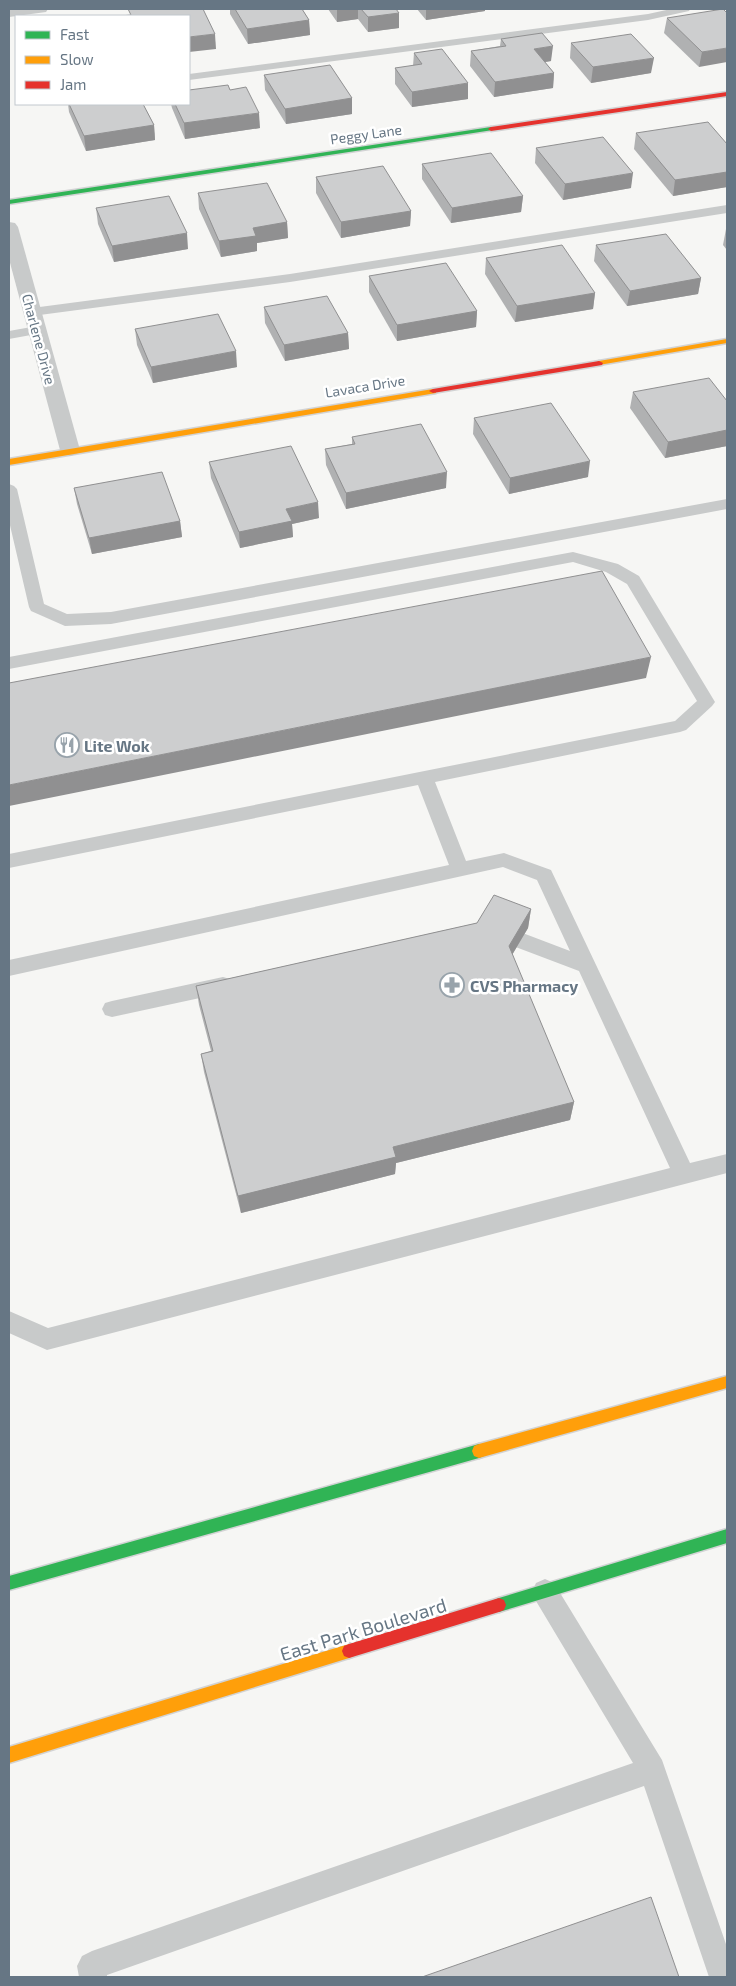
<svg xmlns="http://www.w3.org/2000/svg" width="736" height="1986" font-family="'Exo 2',sans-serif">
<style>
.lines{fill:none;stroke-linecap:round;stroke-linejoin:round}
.fast-casing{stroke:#d2d3d4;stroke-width:3}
.slow-casing{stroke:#d2d3d4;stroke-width:3}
.jam-casing{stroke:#d2d3d4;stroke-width:3}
.lane{fill:#c8caca;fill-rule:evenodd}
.street{fill:#c8caca;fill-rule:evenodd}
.fast{fill:#30b455;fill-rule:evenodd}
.slow{fill:#ff9f0a;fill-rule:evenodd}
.jam{fill:#e5322d;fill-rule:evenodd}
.wall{fill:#b0b1b2}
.shaded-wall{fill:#909091}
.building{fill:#cdcecf;stroke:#909091}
.labels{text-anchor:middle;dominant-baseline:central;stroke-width:5;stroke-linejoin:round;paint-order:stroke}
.far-street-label{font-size:14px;fill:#667684;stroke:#fff}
.poi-label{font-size:16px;font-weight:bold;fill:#667684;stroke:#fff;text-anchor:start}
.near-street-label{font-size:19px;fill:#667684;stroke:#fff}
</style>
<rect width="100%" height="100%" fill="#f6f6f4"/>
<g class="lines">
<defs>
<g id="fast">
<polygon points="491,127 494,129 493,130 9,204 9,200"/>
<polygon points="479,1444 484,1446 486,1451 484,1456 479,1458 9,1590 9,1576"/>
<polygon points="727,1529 727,1543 499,1612 494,1610 492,1605 494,1600 499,1598"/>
</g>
<g id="slow">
<polygon points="727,339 727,343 599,365 595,363 599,361"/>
<polygon points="433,389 436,389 436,393 9,465 9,459"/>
<polygon points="727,1376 727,1388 479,1458 474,1456 472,1451 474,1446 479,1444"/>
<polygon points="349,1644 354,1646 356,1651 354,1656 349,1658 9,1763 9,1747"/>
</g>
<g id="jam">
<polygon points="727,92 727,96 491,131 488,129 491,127"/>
<polygon points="599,361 603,363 602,365 433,393 429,391 433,389"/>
<polygon points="499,1598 504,1600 506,1605 504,1610 499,1612 349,1658 344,1656 342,1651 344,1646 349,1644"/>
</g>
</defs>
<use href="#fast" class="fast-casing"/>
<use href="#slow" class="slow-casing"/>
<use href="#jam" class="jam-casing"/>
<g class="lane">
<polygon points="671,9 690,9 689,11 648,20 189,80 189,74 648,14"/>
<polygon points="727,205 727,213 290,282 32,316 25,312 32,308 290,274"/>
<polygon points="37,326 44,330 42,333 9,339 9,331"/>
<polygon points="9,484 14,486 17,489 44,604 67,614 111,612 727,499 727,509 111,624 65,626 31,611 29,607 9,521"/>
<polygon points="573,552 618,564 639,576 715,702 712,706 686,730 680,732 435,782 466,861 504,853 551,870 690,1163 727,1154 727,1173 47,1350 9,1333 9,1311 48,1328 670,1168 579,971 513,946 510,940 513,934 520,932 570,951 537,880 503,867 9,976 9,960 449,865 418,785 9,868 9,854 675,721 697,701 627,584 606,572 573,562 9,669 9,657"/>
<polygon points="223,977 230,979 233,985 230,991 223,993 112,1017 105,1015 102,1009 105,1003 112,1001"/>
<polygon points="545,1579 554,1583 662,1760 727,1947 727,1977 709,1977 644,1786 107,1975 107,1977 79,1977 77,1966 82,1956 92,1951 633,1763 536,1601 532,1592 536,1583"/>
</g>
<g class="street">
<polygon points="9,9 48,9 46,12 9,17"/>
<polygon points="9,222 15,223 18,227 80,450 77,454 70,456 63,454 60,450 9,259"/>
</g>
<use href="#fast" class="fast"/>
<use href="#slow" class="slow"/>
<use href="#jam" class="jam"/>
</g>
<g class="wall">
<polygon points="230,9 302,9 309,20 310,35 248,44 230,14"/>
<polygon points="328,9 396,9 399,28 368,32 358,19 337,22"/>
<polygon points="417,9 485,9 485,11 426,20"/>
<polygon points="727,13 699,67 664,33 667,18"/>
<polygon points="501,39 551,61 545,62 554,73 553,88 494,97 470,66 471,51 500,46"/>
<polygon points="571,43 651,73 591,83 570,58"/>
<polygon points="414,53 468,99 412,107 395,84 395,68 413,66"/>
<polygon points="264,75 352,98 352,114 286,124 265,90"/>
<polygon points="230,90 260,128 185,139 172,108 171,104 189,104"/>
<polygon points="68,104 143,104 154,125 155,140 86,151 69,112"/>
<polygon points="636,133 727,144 727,187 673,196 634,149"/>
<polygon points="536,148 631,188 563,200 535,163"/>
<polygon points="422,164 523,196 521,212 451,223 422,179"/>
<polygon points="316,177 411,211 410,226 341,238 316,193"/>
<polygon points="198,193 287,222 288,238 257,243 257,251 221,257 199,209"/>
<polygon points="96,208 188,249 114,262 98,224"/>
<polygon points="726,229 727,229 727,250 723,245"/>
<polygon points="596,245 701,278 698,294 627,306 594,261"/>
<polygon points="486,258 595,293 593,309 515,322 485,274"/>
<polygon points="369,276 477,311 476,327 397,341 369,292"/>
<polygon points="264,307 348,333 349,349 285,361 265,323"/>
<polygon points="135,329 237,367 153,383 137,345"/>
<polygon points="633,392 727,401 727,446 665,458 630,408"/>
<polygon points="474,418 588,477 509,494 473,434"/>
<polygon points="352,437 446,488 346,509 326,465 325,449 352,444"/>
<polygon points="209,462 319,518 292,524 293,537 240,548 211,478"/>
<polygon points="74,488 180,521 182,537 92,554 77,504"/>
<polygon points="531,909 528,928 512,955 574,1102 570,1120 396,1163 395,1174 241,1213 204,1072 201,1054 211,1051 199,1005 196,986 477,923"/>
</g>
<g class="shaded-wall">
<polygon points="337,9 358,9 358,19 337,22"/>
<polygon points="426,9 485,9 485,11 426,20"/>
<polygon points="399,13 399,28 368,32 368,17"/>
<polygon points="309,20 310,35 248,44 247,29"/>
<polygon points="215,34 216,49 189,52 189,37"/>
<polygon points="553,46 551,61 533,64 534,49"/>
<polygon points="727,48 727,62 699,67 702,52"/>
<polygon points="654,58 651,73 591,83 593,67"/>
<polygon points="554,73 553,88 494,97 495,82"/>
<polygon points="468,83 468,99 412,107 412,92"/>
<polygon points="352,98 352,114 286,124 285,109"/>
<polygon points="259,113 260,128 185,139 184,123"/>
<polygon points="154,125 155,140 86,151 84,136"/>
<polygon points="727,172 727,187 673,196 675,180"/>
<polygon points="633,173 631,188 563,200 565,184"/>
<polygon points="523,196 521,212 451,223 452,208"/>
<polygon points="411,211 410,226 341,238 341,222"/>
<polygon points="287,222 288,238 257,243 257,251 221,257 219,241 253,228"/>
<polygon points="187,233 188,249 114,262 112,246"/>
<polygon points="701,278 698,294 627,306 630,291"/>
<polygon points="595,293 593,309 515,322 517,306"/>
<polygon points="477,311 476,327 397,341 397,325"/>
<polygon points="348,333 349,349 285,361 284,345"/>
<polygon points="236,351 237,367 153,383 151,367"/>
<polygon points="727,430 727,446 665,458 668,442"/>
<polygon points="590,461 588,477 509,494 510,478"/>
<polygon points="447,472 446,488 346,509 346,493"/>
<polygon points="318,502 319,518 292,524 293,537 240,548 239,532 286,509"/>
<polygon points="180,521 182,537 92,554 89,538"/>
<polygon points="651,657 646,678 9,806 9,785"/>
<polygon points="531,909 528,928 506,965 509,946"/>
<polygon points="574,1102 570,1120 396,1163 395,1174 241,1213 238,1196 393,1147"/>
</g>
<g class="building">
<polygon points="128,9 203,9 215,34 189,37 189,16 121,16 131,15"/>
<polygon points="235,9 302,9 309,20 247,29"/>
<polygon points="361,9 396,9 399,13 368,17"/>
<polygon points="723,9 727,13 727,48 702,52 667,18"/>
<polygon points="542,33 553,46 534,49 554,73 495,82 471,51 506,46 501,39"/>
<polygon points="631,34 654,58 593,67 571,43"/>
<polygon points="442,49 468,83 412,92 395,68 422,64 414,53"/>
<polygon points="330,65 352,98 285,109 264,75"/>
<polygon points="228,85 230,90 246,87 259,113 184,123 175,104 189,104 189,90"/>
<polygon points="69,104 143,104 154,125 84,136"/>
<polygon points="708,122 727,144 727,172 675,180 636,133"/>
<polygon points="603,137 633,173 565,184 536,148"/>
<polygon points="491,153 523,196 452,208 422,164"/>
<polygon points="383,166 411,211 341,222 316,177"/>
<polygon points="267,183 287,222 253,228 256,236 219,241 198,193"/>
<polygon points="169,196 187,233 112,246 96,208"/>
<polygon points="666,234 701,278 630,291 596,245"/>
<polygon points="562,245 595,293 517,306 486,258"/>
<polygon points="446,263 477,311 397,325 369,276"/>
<polygon points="327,296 348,333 284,345 264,307"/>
<polygon points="218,314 236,351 151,367 135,329"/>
<polygon points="709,378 727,401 727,430 668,442 633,392"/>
<polygon points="551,403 590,461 510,478 474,418"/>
<polygon points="421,424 447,472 346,493 325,449 355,444 352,437"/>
<polygon points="291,446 318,502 286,509 292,521 239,532 209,462"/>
<polygon points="162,472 180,521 89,538 74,488"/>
<polygon points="602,571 651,657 9,785 9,683"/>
<polygon points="494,895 531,909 509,946 574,1102 393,1147 396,1157 238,1196 201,1054 213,1051 196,986 477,923"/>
<polygon points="651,1897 679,1977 422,1977"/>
</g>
<defs>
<symbol id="restaurant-ring" viewBox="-11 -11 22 22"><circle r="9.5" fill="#fff" stroke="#98a3ab" stroke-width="1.5"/><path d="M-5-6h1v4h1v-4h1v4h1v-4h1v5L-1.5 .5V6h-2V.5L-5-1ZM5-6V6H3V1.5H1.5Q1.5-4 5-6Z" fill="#98a3ab"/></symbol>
<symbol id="pharmacy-ring" viewBox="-11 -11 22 22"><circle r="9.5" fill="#fff" stroke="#98a3ab" stroke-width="1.5"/><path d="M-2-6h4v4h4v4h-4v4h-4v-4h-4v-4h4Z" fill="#98a3ab"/></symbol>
</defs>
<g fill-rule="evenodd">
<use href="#restaurant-ring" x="53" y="731" width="28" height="28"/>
<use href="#pharmacy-ring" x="438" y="971" width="28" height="28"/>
</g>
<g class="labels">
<g class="far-street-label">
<text transform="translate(366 134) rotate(-8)">Peggy Lane</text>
<text transform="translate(39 339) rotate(75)">Charlene Drive</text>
<text transform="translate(365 386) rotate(-9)">Lavaca Drive</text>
</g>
<g class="poi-label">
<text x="84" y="745">Lite Wok</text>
<text x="470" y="985">CVS Pharmacy</text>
</g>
<g class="near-street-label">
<text transform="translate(363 1629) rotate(-17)">East Park Boulevard</text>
</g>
</g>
<rect width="736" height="1986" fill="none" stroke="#667684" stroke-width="20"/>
<rect x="15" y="15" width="175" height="90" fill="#ffffff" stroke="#c2c8ce"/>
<rect x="25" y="31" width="25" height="8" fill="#30b455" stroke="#c2c8ce"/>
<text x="60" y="40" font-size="15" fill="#667684">Fast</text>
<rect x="25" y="56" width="25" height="8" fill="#ff9f0a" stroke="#c2c8ce"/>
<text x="60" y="65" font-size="15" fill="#667684">Slow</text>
<rect x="25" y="81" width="25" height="8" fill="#e5322d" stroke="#c2c8ce"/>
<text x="60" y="90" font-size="15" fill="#667684">Jam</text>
</svg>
